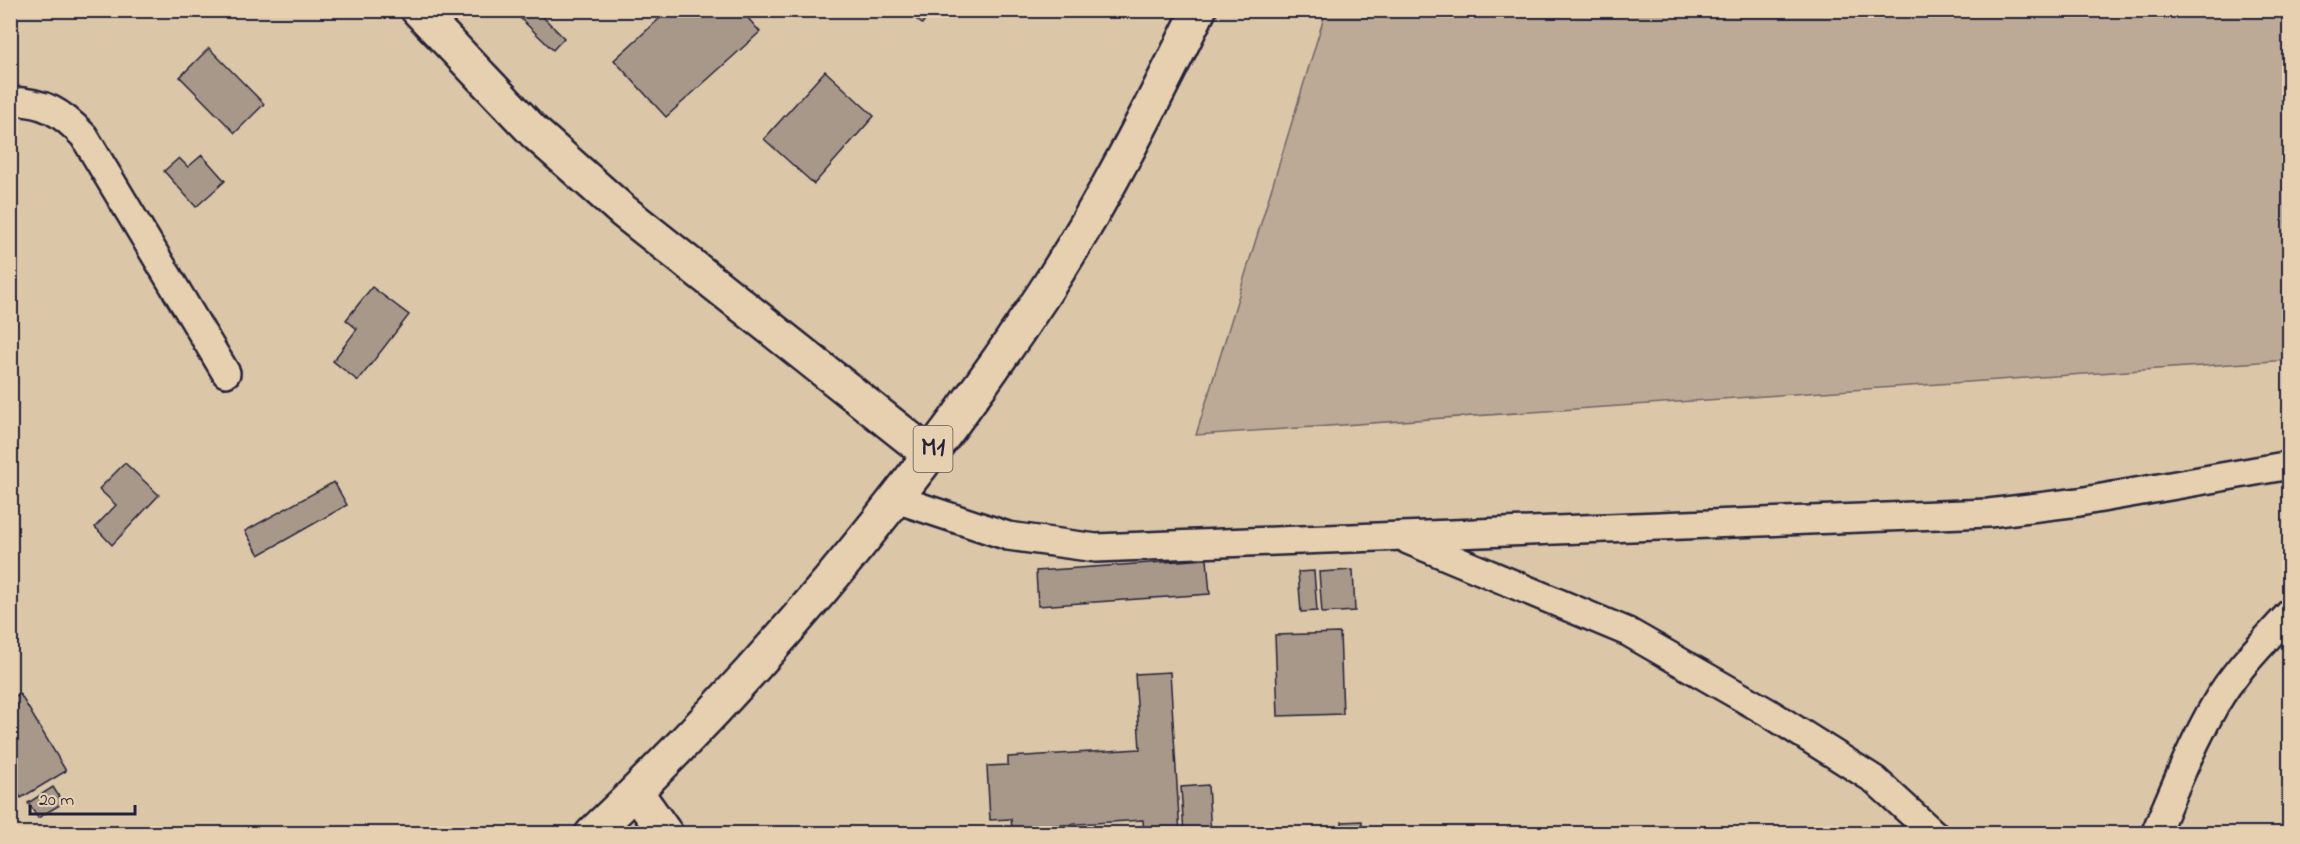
<svg xmlns="http://www.w3.org/2000/svg" width="2300" height="844" font-family="'Indie Flower',sans-serif">
<style>
.green{fill:#bcaa96;stroke:#6f6668;stroke-width:1.5}
.building{fill:#a7988a;stroke:#22223b;stroke-width:1.5}
.lines{fill:none;stroke-linecap:round;stroke-linejoin:round}
.street-casing{stroke:#22223b;stroke-width:32}
.secondary-casing{stroke:#22223b;stroke-width:38}
.highway-casing{stroke:#22223b;stroke-width:38}
.street{stroke:#e7d0af;stroke-width:27}
.secondary{stroke:#e7d0af;stroke-width:33}
.highway{stroke:#e7d0af;stroke-width:33}
.labels{text-anchor:middle;dominant-baseline:central;stroke-width:4.5;stroke-linejoin:round;paint-order:stroke}
.shield{fill:#e7d0af;stroke:#5d565e;stroke-width:1.5}
.shield-label{font-size:26px;font-weight:bold;fill:#22223b}
</style>
<rect width="100%" height="100%" fill="#dbc6a8"/>
<filter id="ink" filterUnits="userSpaceOnUse"><feTurbulence type="fractalNoise" baseFrequency=".0167" numOctaves="2"/><feDisplacementMap in="SourceGraphic" scale="12" xChannelSelector="R" yChannelSelector="G"/><feConvolveMatrix kernelMatrix="1 2 1 2 8 2 1 2 1" color-interpolation-filters="sRGB"/></filter>
<g filter="url(#ink)">
<polygon class="green" points="1326,11 2289,11 2289,360 1196,435"/>
<g class="building">
<polygon points="520,10 536,10 564,38 553,50 516,14"/>
<polygon points="669,10 741,10 760,32 666,117 614,60"/>
<polygon points="905,10 932,10 922,24"/>
<polygon points="209,48 264,104 235,133 180,77"/>
<polygon points="825,71 874,116 814,184 764,139"/>
<polygon points="202,155 225,181 196,207 164,171 179,158 188,167"/>
<polygon points="372,287 409,315 358,381 333,361 357,329 346,320"/>
<polygon points="125,463 159,495 112,545 95,527 116,505 99,489"/>
<polygon points="334,482 347,505 259,555 245,531"/>
<polygon points="1207,559 1210,594 1038,606 1036,571"/>
<polygon points="1353,570 1355,611 1322,613 1319,572"/>
<polygon points="1314,571 1317,611 1301,612 1298,572"/>
<polygon points="1340,633 1343,714 1278,716 1275,635"/>
<polygon points="1170,672 1180,834 1144,834 1143,820 1012,828 1011,819 990,820 987,766 1008,765 1008,757 1140,749 1135,674"/>
<polygon points="20,694 66,771 21,798 16,790 10,791 10,699"/>
<polygon points="1208,785 1211,834 1184,834 1181,787"/>
<polygon points="53,787 63,803 38,818 28,803"/>
<polygon points="1362,821 1362,834 1342,834 1342,822"/>
</g>
<g class="lines">
<defs>
<g id="street">
<path d="M10 101C45 102 61 112 84 136L226 373"/>
<polyline points="896,499 1008,536 1096,548 1989,513 2079,502 2290,465"/>
<polyline points="1408,540 1628,632 1769,713 1875,780 1934,834"/>
<path d="M2155 834C2174 790 2192 744 2216 703 2235 670 2264 642 2290 613"/>
</g>
<g id="secondary">
<polyline points="418,10 535,133 623,211 929,454"/>
<polyline points="636,792 666,834"/>
</g>
<path id="highway" d="M592 834C761 673 913 490 1042 296 1102 205 1151 107 1199 10"/>
</defs>
<use href="#street" class="street-casing"/>
<use href="#secondary" class="secondary-casing"/>
<use href="#highway" class="highway-casing"/>
<use href="#street" class="street"/>
<use href="#secondary" class="secondary"/>
<use href="#highway" class="highway"/>
</g>
</g>
<g class="labels">
<rect class="shield" x="913.5" y="426" width="39" height="46" rx="4.5"/>
<g class="shield-label">
<text x="933" y="449">M1</text>
</g>
</g>
<rect width="2300" height="844" fill="none" stroke="#e7d0af" stroke-width="36"/>
<rect x="18" y="18" width="2264" height="808" fill="none" stroke="#22223b" stroke-width="2" filter="url(#ink)"/>
<path d="M30 805v9h105v-9" fill="none" stroke="#22223b" stroke-width="3"/>
<text x="39" y="805" font-size="18" fill="#22223b" stroke="#e7d0af" stroke-width="4.5" paint-order="stroke">20 m</text>
</svg>
